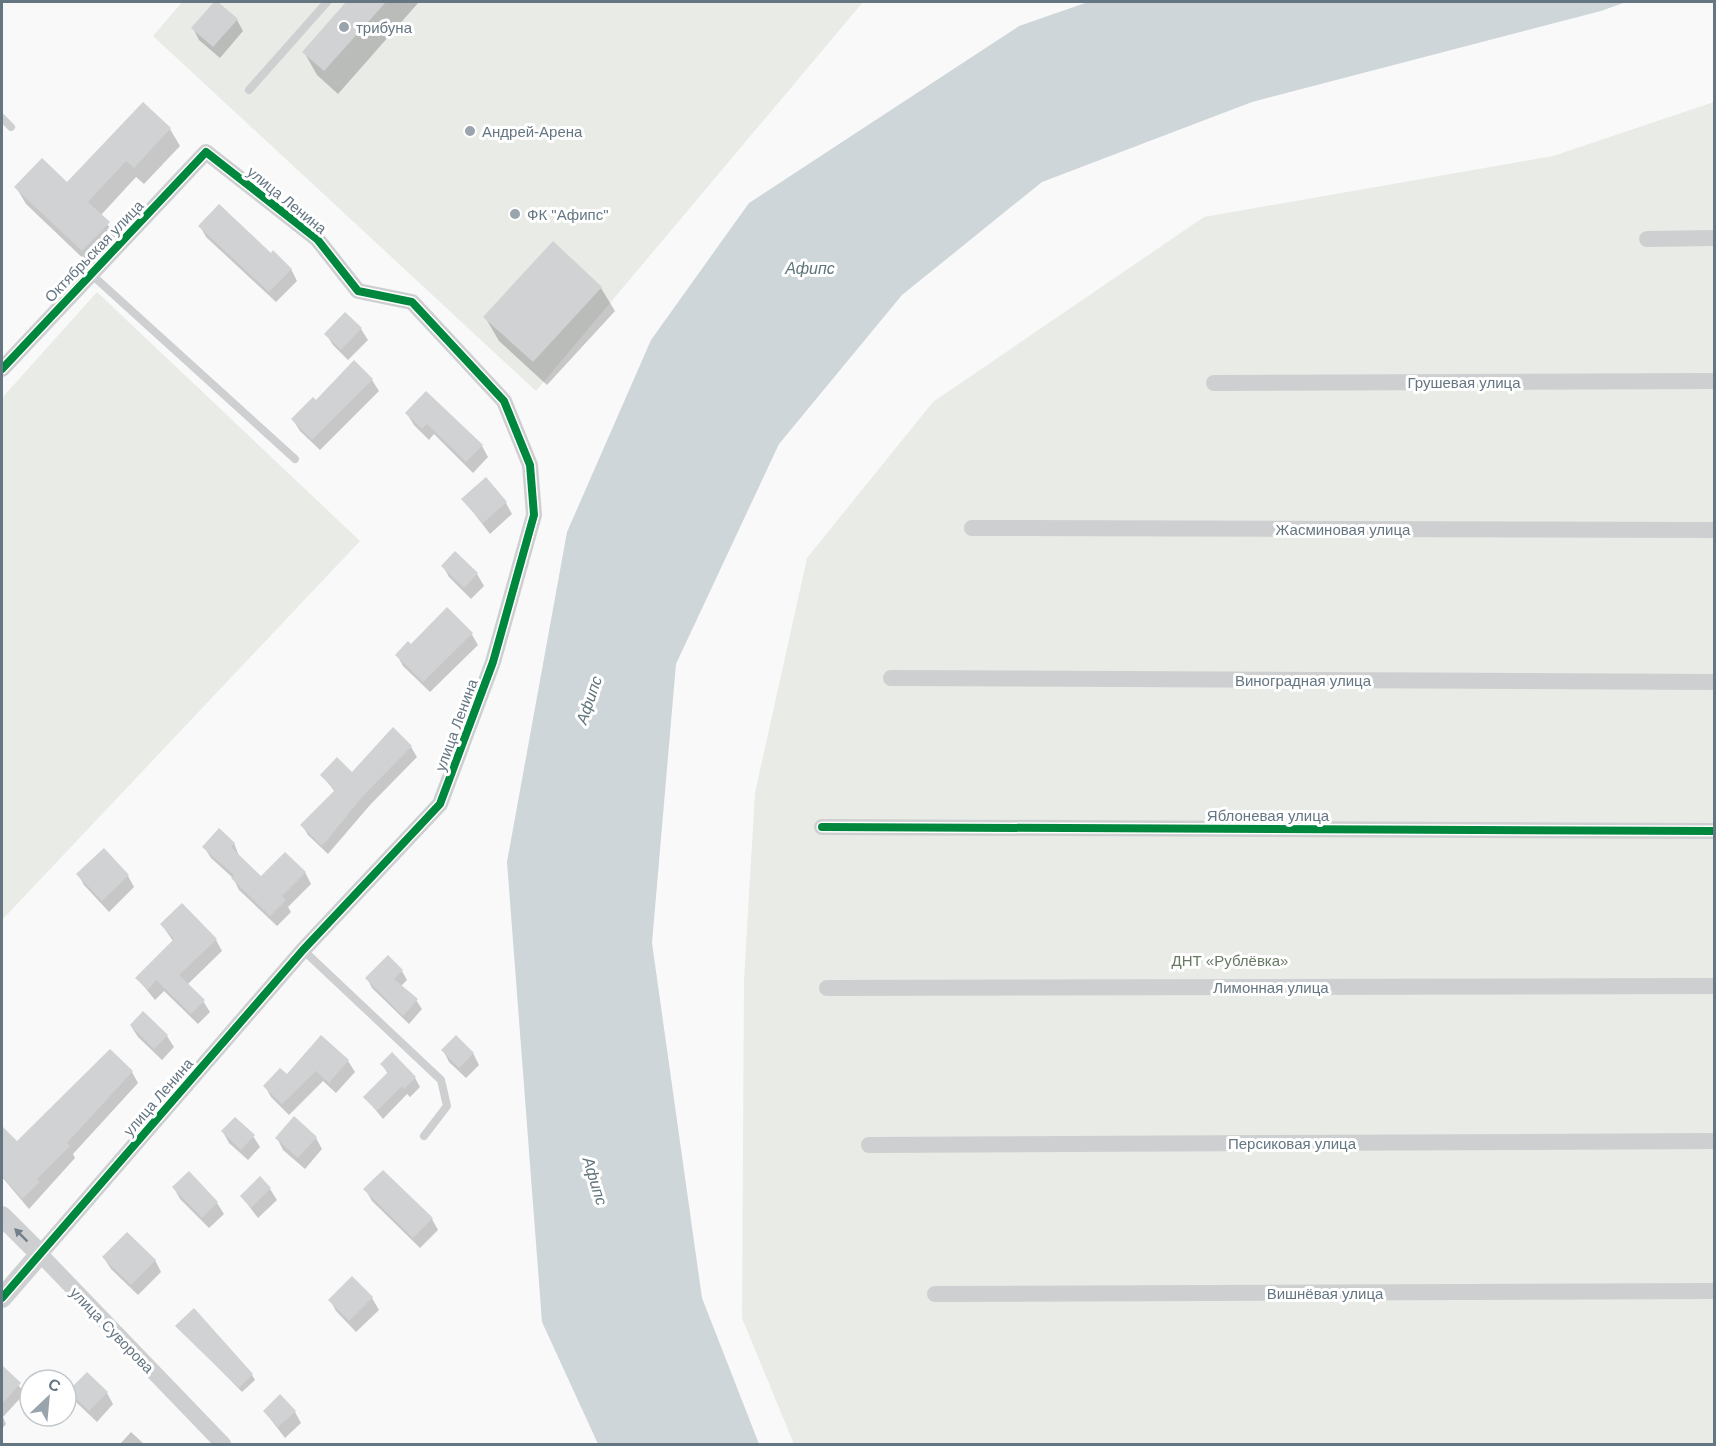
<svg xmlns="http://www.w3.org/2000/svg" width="1716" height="1446" font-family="Helvetica,sans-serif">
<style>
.green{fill:#e8ebe6}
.water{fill:#ced6d9}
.shadow{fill:#0003}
.building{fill:#d0d2d3}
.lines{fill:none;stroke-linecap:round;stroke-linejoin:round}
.service{stroke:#cecfd0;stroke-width:8}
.minor{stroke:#cecfd0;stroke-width:16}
.tertiary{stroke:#cecfd0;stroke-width:20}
.cycleway-casing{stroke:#fff;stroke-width:11}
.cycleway{stroke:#00873e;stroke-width:8}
.oneway{fill:#707f8b}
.poi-dot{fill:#99a4ac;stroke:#fff;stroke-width:2}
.labels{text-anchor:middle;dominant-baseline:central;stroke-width:6;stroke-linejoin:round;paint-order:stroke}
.poi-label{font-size:15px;fill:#657683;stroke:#fff;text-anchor:start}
.street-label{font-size:15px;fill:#657683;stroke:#fff}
.park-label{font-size:15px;fill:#687a64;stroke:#fff}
.water-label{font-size:16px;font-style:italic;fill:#60757c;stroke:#fff}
</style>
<rect width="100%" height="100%" fill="#f9f9f9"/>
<g class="green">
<polygon points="182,2 863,2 536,391 153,36"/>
<polygon points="1714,102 1714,1444 794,1444 742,1318 744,980 755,793 807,558 933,402 1204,217 1553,156"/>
<polygon points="97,292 360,541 2,920 2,398"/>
</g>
<polygon class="water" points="1088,2 1626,2 1601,11 1252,102 1042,182 902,295 779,444 676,664 652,943 702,1298 759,1444 598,1444 542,1322 507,862 567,532 651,340 749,203 1019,26"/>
<g class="shadow">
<polygon points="216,2 237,20 243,31 220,58 199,40 193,28"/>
<polygon points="348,2 419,2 338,94 317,75 304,52"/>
<polygon points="170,129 180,146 144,184 136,177 101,215 118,240 92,267 26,204 16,187 67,184"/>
<polygon points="200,226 271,255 291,269 297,281 276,302 206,237"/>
<polygon points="601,288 615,311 547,385 499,341 485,317"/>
<polygon points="346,314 361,329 368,340 348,360 333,345 326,334"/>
<polygon points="354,362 372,380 379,391 320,450 300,431 293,420 316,402"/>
<polygon points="407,414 482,446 488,457 473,473 434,434 429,440 414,425"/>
<polygon points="463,499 506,503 512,514 490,534"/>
<polygon points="455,553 477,574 484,586 471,599 449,577 443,566"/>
<polygon points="471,633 478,645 430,692 403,666 397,655 411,646"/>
<polygon points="393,729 411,747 417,757 370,805 328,854 308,835 302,825 335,792 322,775 353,774"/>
<polygon points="234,843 239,856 261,878 305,872 311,884 288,907 291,912 277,926 239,890 233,878 211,858 204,847"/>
<polygon points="104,850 128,876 134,887 109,912 84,885 78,874"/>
<polygon points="162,925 216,940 222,951 187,985 203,1001 210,1012 198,1024 164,991 155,1000 137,978 173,941"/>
<polygon points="402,971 407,980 401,986 416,1000 422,1009 409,1024 372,988 367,978"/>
<polygon points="131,1026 167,1036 174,1047 162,1060 138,1037"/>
<polygon points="322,1037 348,1061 355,1072 336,1093 323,1081 289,1115 271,1097 265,1086 287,1076"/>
<polygon points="443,1050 473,1053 479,1065 466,1078 449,1062"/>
<polygon points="110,1051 132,1072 138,1083 73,1154 75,1158 29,1209 2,1177 2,1166 6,1162 2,1158 2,1135 5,1131 17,1143"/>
<polygon points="382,1064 415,1078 420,1087 410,1097 407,1094 383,1119 365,1097 388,1074"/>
<polygon points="223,1132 253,1136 260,1147 248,1160 229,1143"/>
<polygon points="277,1138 316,1138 322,1149 305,1169 283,1150"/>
<polygon points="383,1172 432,1219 438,1230 420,1248 372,1201 365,1189"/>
<polygon points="189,1173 217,1203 224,1214 209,1228 180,1199 174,1188"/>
<polygon points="270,1189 277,1200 258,1218 242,1197"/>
<polygon points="104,1258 155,1260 161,1272 138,1295 111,1269"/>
<polygon points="352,1278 372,1298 379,1310 356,1332 336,1311 330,1300"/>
<polygon points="177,1326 252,1375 255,1380 242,1392"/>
<polygon points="3,1368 25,1393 3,1417 6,1424 2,1429"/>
<polygon points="70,1392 107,1393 113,1404 97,1422 77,1403"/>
<polygon points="265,1412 295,1412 301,1423 285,1438"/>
<polygon points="131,1432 144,1444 120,1444"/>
</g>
<g class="building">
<polygon points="214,2 218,2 238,19 213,47 191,28"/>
<polygon points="346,2 386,2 324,71 302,52"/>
<polygon points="143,102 171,128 134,168 126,161 88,202 110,222 82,251 14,187 42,158 67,182"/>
<polygon points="219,204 271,253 273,250 292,269 269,292 198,226"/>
<polygon points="553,241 602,287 533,362 483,317"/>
<polygon points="345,312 362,328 341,350 324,334"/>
<polygon points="354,360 373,379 312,440 291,419 313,397 316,400"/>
<polygon points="426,391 483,445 466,462 427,424 422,429 405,413"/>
<polygon points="486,477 507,502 483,523 461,499"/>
<polygon points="455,551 478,573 464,588 441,566"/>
<polygon points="447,607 473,633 423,682 395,655 408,641 411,644"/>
<polygon points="393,727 412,746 364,795 322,846 300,825 335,790 320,775 337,757 352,772"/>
<polygon points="219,828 235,843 231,847 261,876 285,852 306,872 282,896 286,900 270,916 231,878 234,875 202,847"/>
<polygon points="104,848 129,875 102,901 76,874"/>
<polygon points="182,903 217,939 179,975 205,1000 191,1014 156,980 148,990 135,978 174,939 160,924"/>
<polygon points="388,955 403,970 394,979 418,999 403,1016 365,978"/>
<polygon points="143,1011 168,1035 154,1049 130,1025"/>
<polygon points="321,1035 349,1060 329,1083 316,1071 282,1104 263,1086 280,1068 287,1074"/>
<polygon points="456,1035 474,1053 459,1068 441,1050"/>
<polygon points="110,1049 133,1071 67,1143 70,1146 37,1179 40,1182 22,1199 2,1176 2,1126 17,1141"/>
<polygon points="392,1052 416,1077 404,1089 402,1086 377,1111 363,1097 388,1072 380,1064"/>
<polygon points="294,1116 317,1137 298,1158 275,1138"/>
<polygon points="235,1117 255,1135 241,1150 221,1131"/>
<polygon points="383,1170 433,1218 413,1238 363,1189"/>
<polygon points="189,1171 218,1202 202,1218 172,1187"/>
<polygon points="260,1176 271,1188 251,1208 240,1196"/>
<polygon points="127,1232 156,1260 131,1285 102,1257"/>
<polygon points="352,1276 373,1297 349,1321 328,1300"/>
<polygon points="194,1308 253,1374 239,1388 175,1326"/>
<polygon points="2,1365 21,1383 2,1404"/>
<polygon points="87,1372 108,1392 89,1411 68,1391"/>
<polygon points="280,1394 296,1411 278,1427 263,1411"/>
</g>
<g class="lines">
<g class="service">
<polyline points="249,90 327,2"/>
<polyline points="2,118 11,127"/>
<polyline points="91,274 295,459"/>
<polyline points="303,950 441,1080 447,1106 424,1136"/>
</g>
<g class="minor">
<polyline points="1647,239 1714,238"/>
<polyline points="2,369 206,152 317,239 358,291 412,302 504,401 530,465 534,515 493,662 440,804 303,950 40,1254 223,1444"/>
<polyline points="1214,383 1714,381"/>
<polyline points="972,528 1714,530"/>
<polyline points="891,678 1714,682"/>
<polyline points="822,827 1714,831"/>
<polyline points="827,988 1714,986"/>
<polyline points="869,1145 1714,1141"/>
<polyline points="935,1294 1714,1291"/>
</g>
<polyline class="tertiary" points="2,1216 40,1254 2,1298"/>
<defs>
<g id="cycleway">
<polyline points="2,369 206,152 317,239 358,291 412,302 504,401 530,465 534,515 493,662 440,804 303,950 2,1298"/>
<polyline points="822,827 1714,831"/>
</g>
</defs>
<use href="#cycleway" class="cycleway-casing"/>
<use href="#cycleway" class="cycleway"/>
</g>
<defs><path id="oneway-solid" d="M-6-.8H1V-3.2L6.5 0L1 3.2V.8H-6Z" transform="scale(1.5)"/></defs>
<use class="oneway" href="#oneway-solid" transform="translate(21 1235) rotate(-135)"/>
<g class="poi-dot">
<circle cx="344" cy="27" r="6"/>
<circle cx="470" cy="131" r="6"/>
<circle cx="515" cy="214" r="6"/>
</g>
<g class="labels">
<g class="poi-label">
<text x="356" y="27">трибуна</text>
<text x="482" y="131">Андрей-Арена</text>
<text x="527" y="214">ФК "Афипс"</text>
</g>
<g class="street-label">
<text transform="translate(287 200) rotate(39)">улица Ленина</text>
<text transform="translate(94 251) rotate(-46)">Октябрьская улица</text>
<text x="1464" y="382">Грушевая улица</text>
<text x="1343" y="529">Жасминовая улица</text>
<text x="1303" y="680">Виноградная улица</text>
<text transform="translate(456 725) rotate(-70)">улица Ленина</text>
<text x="1268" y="815">Яблоневая улица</text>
<text x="1271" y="987">Лимонная улица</text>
<text transform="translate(158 1097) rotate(-49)">улица Ленина</text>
<text x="1292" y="1143">Персиковая улица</text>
<text x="1325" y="1293">Вишнёвая улица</text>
<text transform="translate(112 1330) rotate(46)">улица Суворова</text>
</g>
<g class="park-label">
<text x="1230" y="960">ДНТ «Рублёвка»</text>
</g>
<g class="water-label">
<text x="810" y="268">Афипс</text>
<text transform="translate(589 700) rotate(-71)">Афипс</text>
<text transform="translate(595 1181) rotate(73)">Афипс</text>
</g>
</g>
<rect width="1716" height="1446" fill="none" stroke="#657683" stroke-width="6"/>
<g transform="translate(48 1398) rotate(26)"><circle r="28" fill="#ffffff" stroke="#c1c8cd" stroke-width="1.5"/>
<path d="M0-4.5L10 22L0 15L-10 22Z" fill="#99a4ac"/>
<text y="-9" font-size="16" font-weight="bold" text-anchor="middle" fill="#657683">С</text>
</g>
</svg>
